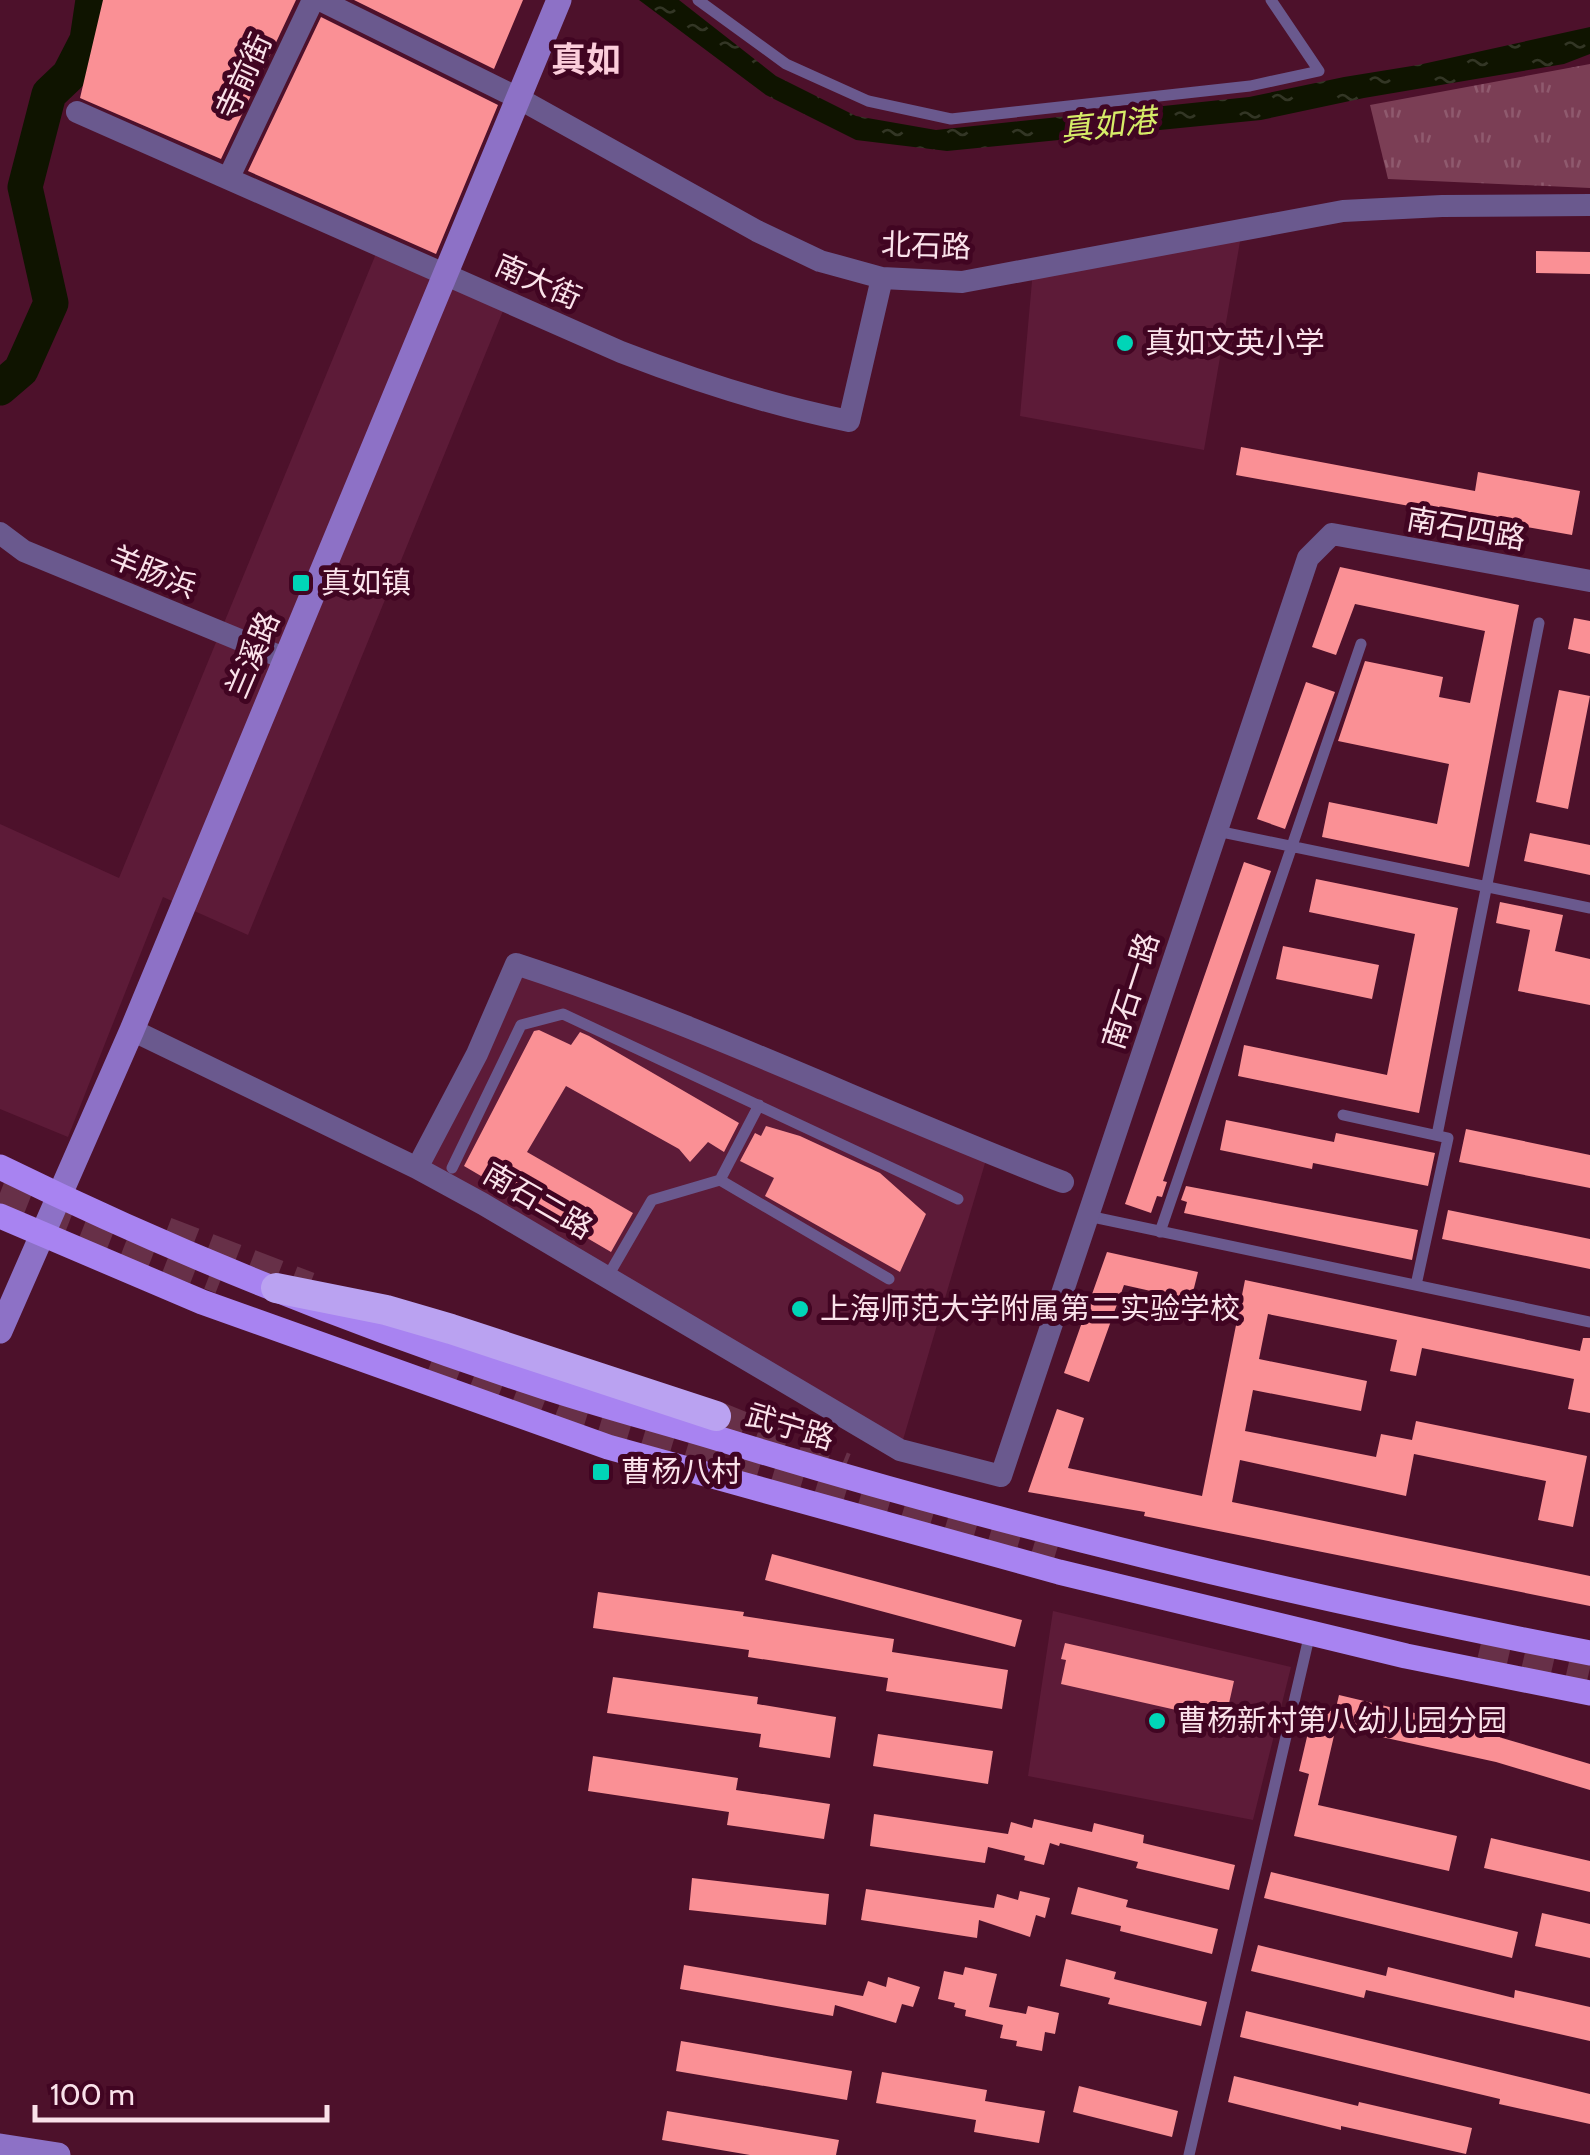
<svg xmlns="http://www.w3.org/2000/svg" width="1590" height="2155" viewBox="0 0 1590 2155" font-family="Cabin,'Noto Sans SC',sans-serif">
<style>
.built{fill:#5d1b38}
.grass{fill:url(#grass-tufts)}
.water{fill:url(#water-ripples)}
.lines{fill:none;stroke-linecap:round;stroke-linejoin:round}
.river{stroke:#0f1400;stroke-width:35}
.building{fill:#fa9095}
.highway-tunnel{stroke:#673048;stroke-width:30;stroke-dasharray:30 15;stroke-linecap:butt}
.lane{stroke:#6a598e;stroke-width:11}
.street{stroke:#6a598e;stroke-width:22}
.secondary{stroke:#8d71c6;stroke-width:25}
.primary{stroke:#a883f1;stroke-width:25}
.highway{stroke:#baa2f1;stroke-width:30}
.poi-dot{fill:#00d5b7;stroke:#410522;stroke-width:4}
.labels{text-anchor:middle;stroke-width:10;stroke-linejoin:round;paint-order:stroke}
.street-label{font-size:30px;fill:#fae2ea;stroke:#410522}
.poi-label{font-size:30px;fill:#fae2ea;stroke:#410522;text-anchor:start}
.water-label{font-size:32px;font-style:italic;fill:#d6ec68;stroke:#410522}
.quarter-label{font-size:35px;font-weight:bold;fill:#fccddb;stroke:#410522}
</style>
<defs>
<pattern id="grass-tufts" width="24" height="20" patternUnits="userSpaceOnUse" patternTransform="scale(2.5)"><rect width="24" height="20" fill="#7b3e55"/><path d="M3 7l-1-3M5 7V3M7 7l1-3M15 17l-1-3M17 17v-4M19 17l1-3" fill="none" stroke="#8f5a6e"/></pattern>
<pattern id="water-ripples" width="26" height="14" patternUnits="userSpaceOnUse" patternTransform="scale(2.5)"><rect width="26" height="14" fill="#0f1400"/><path d="M2 4q2-2 4 0t4 0M15 11q2-2 4 0t4 0" fill="none" stroke="#333625"/></pattern>
</defs>
<rect width="100%" height="100%" fill="#4d112b"/>
<path class="built" d="M 1242,230 L 1204,450 L 1020,416 L 1033,270 Z
M 380,244 L 507,301 L 248,935 L 163,897 L 68,1137 L 0,1109 L 0,824 L 119,878 Z
M 516,964 L 988,1153 L 900,1450 L 417,1168 Z
M 1053,1611 L 1291,1667 L 1253,1820 L 1028,1776 Z"/>
<path class="grass" d="M 1590,64 L 1590,188 L 1388,179 L 1370,105 Z"/>
<path class="water" d="M 639,0 L 679,0 L 776,76 L 856,116 L 936,130 L 1249,97 L 1344,77 L 1418,65 L 1590,27 L 1590,54 L 1564,64 L 1364,98 L 1261,120 L 947,151 L 856,140 L 766,95 Z"/>
<g class="lines">
<path class="river" d="M 0,388 L 21,370 L 51,303 L 25,187 L 49,94 L 69,75 L 87,40 L 93,0"/>
</g>
<path class="building" d="M 103,0 L 296,0 L 221,159 L 80,98 Z
M 354,0 L 523,0 L 494,69 Z
M 321,17 L 498,105 L 436,254 L 248,171 Z
M 1536,251 L 1590,252 L 1590,274 L 1536,273 Z
M 1241,447 L 1475,491 L 1478,472 L 1580,491 L 1572,535 L 1236,475 Z
M 1340,567 L 1519,605 L 1469,867 L 1322,837 L 1329,802 L 1437,824 L 1449,764 L 1338,741 L 1365,661 L 1443,677 L 1439,697 L 1470,703 L 1485,631 L 1355,604 L 1336,655 L 1312,647 Z
M 1574,618 L 1590,621 L 1590,654 L 1568,649 Z
M 1306,682 L 1335,692 L 1285,829 L 1257,819 Z
M 1559,690 L 1590,696 L 1568,809 L 1536,802 Z
M 1530,833 L 1590,845 L 1590,875 L 1524,861 Z
M 1244,862 L 1271,871 L 1163,1181 L 1167,1182 L 1162,1197 L 1157,1196 L 1151,1213 L 1125,1204 Z
M 1316,879 L 1458,908 L 1419,1113 L 1238,1076 L 1244,1045 L 1387,1075 L 1415,934 L 1309,912 Z
M 1500,902 L 1563,915 L 1555,951 L 1590,959 L 1590,1005 L 1518,991 L 1530,930 L 1496,923 Z
M 1283,946 L 1379,965 L 1372,999 L 1276,979 Z
M 539,1030 L 571,1045 L 580,1032 L 589,1036 L 739,1123 L 724,1152 L 708,1142 L 690,1162 L 679,1149 L 566,1086 L 527,1152 L 633,1213 L 611,1252 L 464,1166 L 534,1031 Z
M 1226,1120 L 1334,1142 L 1336,1133 L 1435,1153 L 1428,1186 L 1313,1163 L 1312,1169 L 1220,1150 Z
M 766,1126 L 800,1136 L 880,1173 L 926,1214 L 900,1272 L 765,1196 L 774,1178 L 740,1161 L 755,1133 L 761,1136 Z
M 1466,1129 L 1590,1155 L 1590,1188 L 1459,1162 Z
M 1186,1186 L 1418,1230 L 1412,1260 L 1184,1213 L 1187,1202 L 1181,1200 Z
M 1448,1210 L 1590,1239 L 1590,1269 L 1442,1239 Z
M 1107,1252 L 1198,1272 L 1191,1300 L 1124,1285 L 1089,1382 L 1064,1373 Z
M 1245,1280 L 1580,1351 L 1583,1338 L 1590,1338 L 1590,1413 L 1568,1409 L 1574,1379 L 1422,1348 L 1416,1376 L 1390,1371 L 1397,1340 L 1268,1314 L 1259,1359 L 1367,1381 L 1361,1411 L 1253,1390 L 1245,1431 L 1376,1457 L 1381,1434 L 1412,1440 L 1416,1421 L 1587,1456 L 1573,1527 L 1538,1520 L 1546,1481 L 1414,1454 L 1406,1496 L 1240,1460 L 1232,1502 L 1590,1576 L 1590,1606 L 1144,1516 L 1145,1512 L 1028,1492 L 1057,1409 L 1084,1418 L 1068,1468 L 1202,1496 Z
M 772,1554 L 1022,1620 L 1015,1647 L 765,1580 Z
M 598,1592 L 744,1612 L 743,1616 L 894,1639 L 892,1652 L 1008,1670 L 1002,1709 L 886,1691 L 888,1678 L 748,1657 L 749,1650 L 593,1628 Z
M 1065,1643 L 1234,1681 L 1225,1721 L 1061,1684 L 1066,1660 L 1061,1659 Z
M 613,1677 L 758,1697 L 757,1704 L 836,1717 L 830,1758 L 759,1747 L 761,1734 L 607,1713 Z
M 1339,1695 L 1503,1734 L 1502,1738 L 1590,1764 L 1590,1790 L 1496,1762 L 1336,1727 L 1318,1805 L 1457,1836 L 1449,1871 L 1294,1836 L 1309,1774 L 1299,1771 L 1314,1707 L 1335,1712 Z
M 878,1734 L 993,1751 L 988,1784 L 873,1766 Z
M 593,1756 L 738,1778 L 736,1790 L 830,1804 L 824,1839 L 727,1825 L 729,1812 L 588,1791 Z
M 874,1814 L 1008,1834 L 1011,1822 L 1032,1828 L 1034,1819 L 1092,1832 L 1094,1823 L 1144,1835 L 1143,1843 L 1235,1865 L 1229,1890 L 1136,1868 L 1138,1862 L 1060,1843 L 1059,1846 L 1050,1843 L 1044,1865 L 1024,1860 L 1025,1856 L 988,1847 L 985,1863 L 870,1846 Z
M 1491,1838 L 1590,1861 L 1590,1892 L 1484,1868 Z
M 1271,1872 L 1518,1932 L 1512,1958 L 1264,1898 Z
M 692,1878 L 829,1894 L 826,1925 L 689,1910 Z
M 1078,1887 L 1128,1900 L 1126,1907 L 1218,1929 L 1212,1954 L 1120,1931 L 1121,1926 L 1071,1914 Z
M 866,1889 L 994,1908 L 997,1894 L 1018,1900 L 1020,1891 L 1050,1898 L 1045,1918 L 1036,1915 L 1030,1937 L 979,1920 L 977,1938 L 861,1920 Z
M 1542,1913 L 1590,1924 L 1590,1958 L 1535,1946 Z
M 1258,1945 L 1386,1976 L 1388,1967 L 1514,1998 L 1515,1990 L 1590,2007 L 1590,2041 L 1366,1990 L 1364,1998 L 1251,1971 Z
M 1066,1959 L 1116,1972 L 1114,1979 L 1207,2002 L 1201,2026 L 1108,2004 L 1110,1998 L 1060,1986 Z
M 684,1965 L 863,1996 L 868,1981 L 886,1987 L 888,1977 L 920,1987 L 913,2007 L 902,2004 L 896,2023 L 835,2005 L 833,2016 L 680,1989 Z
M 965,1967 L 997,1974 L 989,2007 L 1026,2014 L 1028,2006 L 1059,2013 L 1055,2034 L 1045,2032 L 1042,2051 L 1016,2046 L 1017,2041 L 1000,2038 L 1003,2025 L 965,2016 L 966,2010 L 954,2007 L 955,2003 L 938,1999 L 944,1971 L 963,1975 Z
M 1246,2011 L 1590,2094 L 1590,2124 L 1499,2104 L 1500,2099 L 1240,2037 Z
M 681,2041 L 852,2071 L 847,2100 L 676,2071 Z
M 882,2072 L 987,2090 L 985,2101 L 1045,2111 L 1039,2143 L 974,2132 L 976,2120 L 876,2103 Z
M 1234,2076 L 1358,2106 L 1359,2102 L 1472,2128 L 1466,2154 L 1341,2126 L 1341,2130 L 1228,2102 Z
M 1079,2086 L 1178,2111 L 1172,2137 L 1073,2112 Z
M 667,2111 L 839,2140 L 836,2155 L 750,2155 L 662,2140 Z"/>
<g class="lines">
<path class="highway-tunnel" d="M 0,1193 L 221,1279
M 166,1232 L 309,1287
M 432,1360 L 560,1410 L 1054,1559
M 716,1416 L 845,1468
M 1481,1643 L 1590,1668"/>
<path class="lane" d="M 698,0 L 786,64 L 868,101 L 951,119 L 1250,86 L 1319,71 L 1271,0
M 1217,831 L 1590,908
M 1343,1115 L 1448,1138 L 1416,1285
M 1437,1135 L 1539,623
M 452,1168 L 521,1025 L 563,1014 L 958,1199
M 720,1180 L 759,1105
M 1088,1216 L 1590,1322
M 1160,1232 L 1361,644
M 608,1276 L 652,1200 L 720,1180 L 889,1279
M 1189,2155 L 1310,1633"/>
<path class="street" d="M 320,0 L 518,98 L 757,231 L 820,261 L 882,278 L 962,282 L 1343,211 L 1442,206 L 1590,205
M 77,112 L 621,352 C 696,381 770,405 849,421 L 882,278
M 229,177 L 313,0
M 0,533 L 24,551 L 286,659
M 132,1030 L 417,1168 L 483,1204 L 900,1450 L 1001,1476 L 1308,558 L 1332,534 L 1590,581
M 417,1168 L 477,1054 L 516,964 C 703,1025 880,1112 1063,1182"/>
<path class="secondary" d="M 0,1331 L 132,1030 L 559,0
M 0,2146 L 58,2155"/>
<path class="primary" d="M 0,1167 C 177,1254 363,1328 551,1389 C 607,1407 664,1422 720,1439 C 1006,1527 1296,1596 1590,1653
M 0,1216 L 202,1302 L 608,1447 L 1059,1572 L 1406,1656 L 1590,1693"/>
<path class="highway" d="M 276,1288 L 386,1310 L 451,1329 L 716,1416"/>
</g>
<g class="poi-dot">
<circle cx="1125" cy="343" r="10"/>
<rect x="291" y="573" width="20" height="20" rx="5"/>
<circle cx="800" cy="1309" r="10"/>
<rect x="591" y="1462" width="20" height="20" rx="5"/>
<circle cx="1157" cy="1721" r="10"/>
</g>
<g class="labels">
<g class="street-label">
<text transform="translate(244 76) rotate(-65)" y="10">寺前街</text>
<text transform="translate(926 246) rotate(2)" y="10">北石路</text>
<text transform="translate(538 282) rotate(24)" y="10">南大街</text>
<text transform="translate(1466 529) rotate(10)" y="10">南石四路</text>
<text transform="translate(153 572) rotate(22)" y="10">羊肠浜</text>
<text transform="translate(253 655) rotate(-67)" y="10">兰溪路</text>
<text transform="translate(1131 991) rotate(-72)" y="10">南石一路</text>
<text transform="translate(538 1201) rotate(30)" y="10">南石二路</text>
<text transform="translate(790 1427) rotate(17)" y="10">武宁路</text>
</g>
<g class="poi-label">
<text x="1145" y="353">真如文英小学</text>
<text x="321" y="593">真如镇</text>
<text x="820" y="1319">上海师范大学附属第二实验学校</text>
<text x="621" y="1482">曹杨八村</text>
<text x="1177" y="1731">曹杨新村第八幼儿园分园</text>
</g>
<g class="water-label">
<text transform="translate(1108 125) rotate(-6)" y="11">真如港</text>
</g>
<g class="quarter-label">
<text x="586" y="72">真如</text>
</g>
</g>
<path d="M35 2105v15h292v-15" fill="none" stroke="#fae2ea" stroke-width="5"/>
<text x="50" y="2105" font-size="30" fill="#fae2ea" stroke="#410522" stroke-width="8" paint-order="stroke">100 m</text>
</svg>
